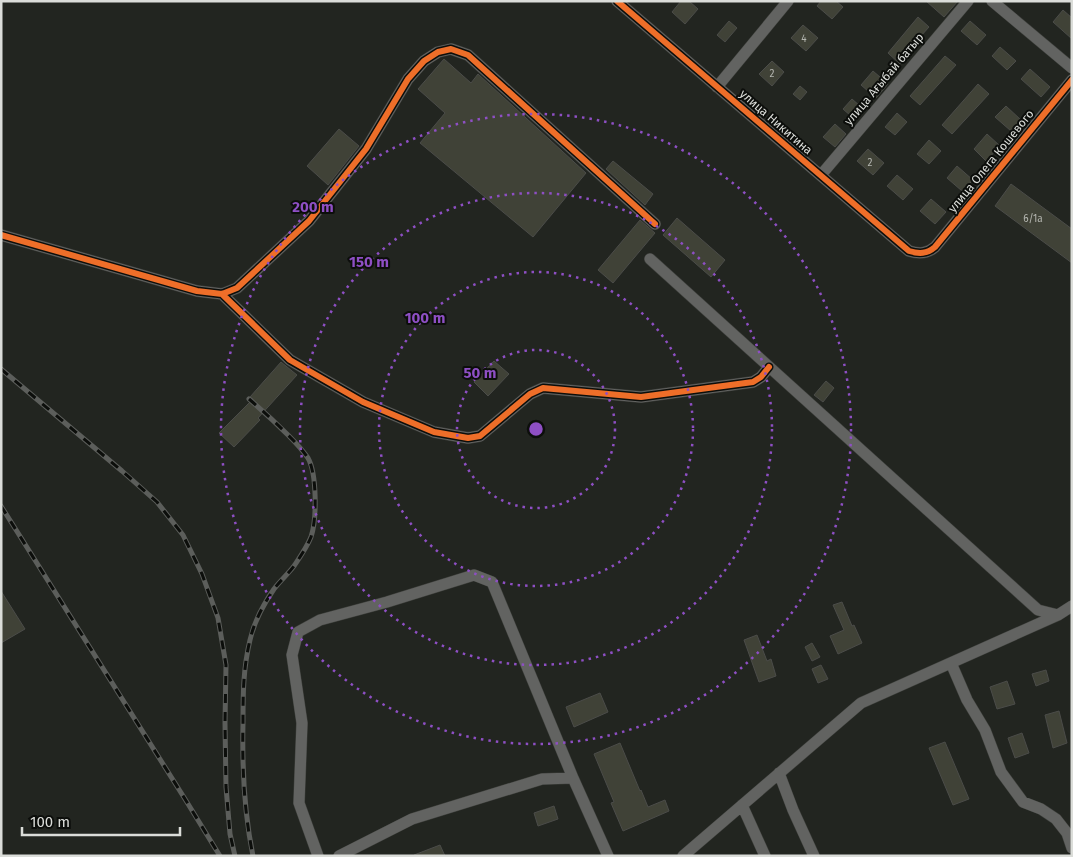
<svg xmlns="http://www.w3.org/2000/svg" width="1073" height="857" viewBox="0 0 1073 857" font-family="'Fira Sans',sans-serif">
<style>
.building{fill:#404237;stroke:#4b4c49}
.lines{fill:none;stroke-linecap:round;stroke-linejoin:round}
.minor-casing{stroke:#3d3f3b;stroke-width:12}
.minor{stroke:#626361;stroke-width:11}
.rail-casing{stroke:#5c5e5b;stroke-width:5}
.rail{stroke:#0c0e0b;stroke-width:3;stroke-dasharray:9;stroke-linecap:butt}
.cycleway-casing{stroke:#0c0e0b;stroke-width:9}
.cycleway{stroke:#ee6e29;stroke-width:6}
.ring{fill:none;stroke:#8e4fc4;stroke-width:2.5;stroke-dasharray:2.5 5}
.labels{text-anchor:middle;stroke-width:4;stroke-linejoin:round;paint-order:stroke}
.number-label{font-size:10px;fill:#b4b6b0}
.street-label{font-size:12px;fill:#dbddd9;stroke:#0c0e0b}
.centre{fill:#8e4fc4;stroke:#0c0e0b;stroke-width:2.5}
.ring-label{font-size:15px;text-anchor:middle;font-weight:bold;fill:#8e4fc4;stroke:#0c0e0b;stroke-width:4;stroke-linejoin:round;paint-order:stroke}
</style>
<rect width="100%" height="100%" fill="#222520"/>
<path class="building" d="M 681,1 L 689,1 L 698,9 L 685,24 L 672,12 Z
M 821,1 L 836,1 L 843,7 L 832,19 L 817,6 Z
M 926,1 L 958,1 L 944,17 Z
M 1063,10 L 1072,18 L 1072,39 L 1053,22 Z
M 918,17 L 929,27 L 911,47 L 913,49 L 900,64 L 888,53 Z
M 729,21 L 737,28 L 725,42 L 717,35 Z
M 970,21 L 986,35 L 977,45 L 961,31 Z
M 803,25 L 818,38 L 806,51 L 791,38 Z
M 1000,47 L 1016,61 L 1007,70 L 992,56 Z
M 945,56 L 956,65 L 920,105 L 910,96 Z
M 444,59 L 471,83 L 478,74 L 586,173 L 533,237 L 420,143 L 445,113 L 418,89 Z
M 772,61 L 784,72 L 772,86 L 759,74 Z
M 1030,69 L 1050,87 L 1041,97 L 1021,79 Z
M 873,71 L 888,84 L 876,98 L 861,85 Z
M 978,84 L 989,94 L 952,134 L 942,125 Z
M 800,86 L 807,92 L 800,100 L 793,94 Z
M 852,99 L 860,106 L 851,116 L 843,109 Z
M 1006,106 L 1021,120 L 1011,131 L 995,117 Z
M 897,113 L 907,122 L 895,135 L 885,127 Z
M 835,124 L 846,134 L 835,147 L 823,137 Z
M 339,129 L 359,146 L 328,185 L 307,166 Z
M 987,134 L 1000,146 L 986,161 L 974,149 Z
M 929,140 L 941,151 L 929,164 L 917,154 Z
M 868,149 L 884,163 L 873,175 L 857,161 Z
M 613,161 L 653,194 L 645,205 L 606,169 Z
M 957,166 L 973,180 L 962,191 L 947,178 Z
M 897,175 L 913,189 L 903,200 L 887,186 Z
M 1011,184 L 1072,229 L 1072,263 L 995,206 Z
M 931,199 L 946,212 L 935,224 L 920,211 Z
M 677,218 L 725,260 L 711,277 L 663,235 Z
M 640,220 L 655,233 L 613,283 L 598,270 Z
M 494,361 L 509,374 L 488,396 L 474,382 Z
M 281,362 L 297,375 L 258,418 L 260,420 L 234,447 L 219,433 L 253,399 L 250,397 Z
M 826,381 L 834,388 L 823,402 L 814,395 Z
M 1,591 L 25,629 L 1,643 Z
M 842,602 L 852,626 L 854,625 L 862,643 L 838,654 L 830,636 L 844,630 L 833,605 Z
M 757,635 L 767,661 L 771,659 L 776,676 L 759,682 L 744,640 Z
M 812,643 L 820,657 L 812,661 L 805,647 Z
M 821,665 L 828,679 L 818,683 L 812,669 Z
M 1046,670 L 1049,681 L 1036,686 L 1032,674 Z
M 1007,681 L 1015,704 L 997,709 L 990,687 Z
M 600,693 L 608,712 L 574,727 L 566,707 Z
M 1059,711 L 1067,743 L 1053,748 L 1045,715 Z
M 1022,733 L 1029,753 L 1015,758 L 1008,738 Z
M 945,742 L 969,799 L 953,805 L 929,748 Z
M 620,743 L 640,791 L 641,790 L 648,807 L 665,800 L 669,811 L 623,831 L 611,803 L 614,802 L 594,754 Z
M 554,806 L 558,819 L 538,826 L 534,813 Z
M 440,845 L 445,856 L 414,856 L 414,855 Z"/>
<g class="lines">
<defs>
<path id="minor" d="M 617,1 L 909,251 C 919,254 927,254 935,247 L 1072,80
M 992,1 L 1072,68
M 717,87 L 788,1
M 821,175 L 968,1
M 1,235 L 197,291 L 222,294 L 237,288 L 309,221 L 366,149 L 408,79 L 424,61 L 438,52 L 451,49 L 468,55 L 655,224
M 650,259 L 1038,610 L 1058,615
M 222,294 L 290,360 L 363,402 L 434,432 L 468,438 L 480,436 L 530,394 L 543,388 L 641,397 L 753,382 L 761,377 L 769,367
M 951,663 L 967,700 L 985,730 L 1001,772 L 1023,802 L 1041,809 L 1056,819 L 1067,833 L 1072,848
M 779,773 L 793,810 L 814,856
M 742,805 L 765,856
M 318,856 L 299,803 L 302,723 L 292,655 L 298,632 L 320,620 L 387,602 L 474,575 L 492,582 L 573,778
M 339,856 L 412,819 L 542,779 L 573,778 L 608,856
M 683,856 L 861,703 L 1058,615 L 1072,606"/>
</defs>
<use href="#minor" class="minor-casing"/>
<use href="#minor" class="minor"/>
<defs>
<path id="rail" d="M 1,369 L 122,471 L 157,502 L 183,535 L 202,574 L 218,618 L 226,665 L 225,723 L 226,787 L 230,834 L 235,856
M 249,399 C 263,411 275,422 288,435 C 295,442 302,449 308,458 C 317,474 317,519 311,537 C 307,547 300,557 294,566 C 288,574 280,581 274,589 C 263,605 254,622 250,640 C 243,669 243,695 243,723 C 242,768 244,812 253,856
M 1,506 L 185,799 L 220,856"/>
</defs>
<use href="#rail" class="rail-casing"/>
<use href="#rail" class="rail"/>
<defs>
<path id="cycleway" d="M 617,1 L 909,251 C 919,254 927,254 935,247 L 1072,80
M 1,235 L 197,291 L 222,294 L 237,288 L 309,221 L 366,149 L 408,79 L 424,61 L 438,52 L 451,49 L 468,55 L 655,224
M 222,294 L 290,360 L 363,402 L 434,432 L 468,438 L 480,436 L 530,394 L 543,388 L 641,397 L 753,382 L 761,377 L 769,367"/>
</defs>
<use href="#cycleway" class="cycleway-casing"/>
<use href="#cycleway" class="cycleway"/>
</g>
<g class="ring">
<circle cx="536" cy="429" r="79"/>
<circle cx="536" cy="429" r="157"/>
<circle cx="536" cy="429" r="236"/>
<circle cx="536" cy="429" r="315"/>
</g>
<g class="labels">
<g class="number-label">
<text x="804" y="42">4</text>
<text x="772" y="77">2</text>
<text x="870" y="166">2</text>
<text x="1033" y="222">6/1а</text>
</g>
<g class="street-label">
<text transform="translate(884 79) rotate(-50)" y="4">улица Ағыбай батыр</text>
<text transform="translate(776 122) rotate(41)" y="4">улица Никитина</text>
<text transform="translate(991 161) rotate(-51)" y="4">улица Олега Кошевого</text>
</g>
</g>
<circle cx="536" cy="429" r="8" class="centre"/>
<g class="ring-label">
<text x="313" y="212">200 m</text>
<text x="369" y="267">150 m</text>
<text x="425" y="323">100 m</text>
<text x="480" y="378">50 m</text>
</g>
<rect width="1073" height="857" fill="none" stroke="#dbddd9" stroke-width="5"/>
<path d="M22 827v8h158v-8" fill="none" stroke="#dbddd9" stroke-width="2.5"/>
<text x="30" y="827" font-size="15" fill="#dbddd9" stroke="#0c0e0b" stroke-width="4" paint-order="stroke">100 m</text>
</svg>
